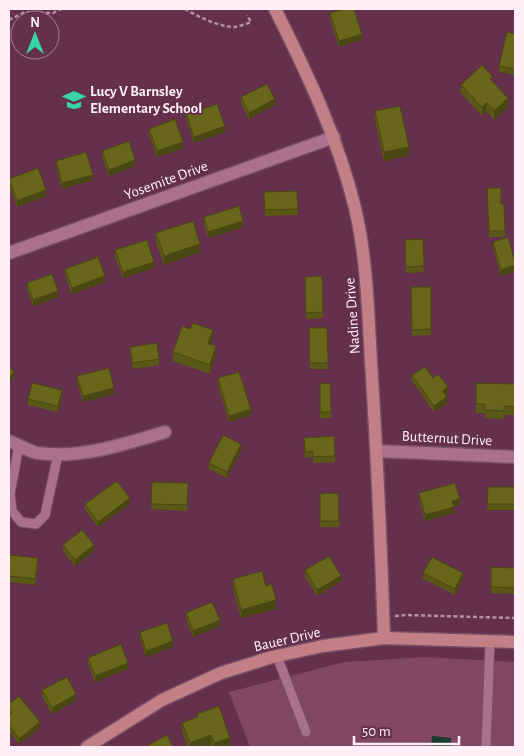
<svg xmlns="http://www.w3.org/2000/svg" width="524" height="756" viewBox="0 0 524 756" font-family="'Alegreya Sans',sans-serif">
<style>
.green{fill:#824666}
.water{fill:#183c30}
.lines{fill:none;stroke-linecap:round;stroke-linejoin:round}
.lane-casing{stroke:#774e65;stroke-width:11}
.street-casing{stroke:#774e65;stroke-width:15}
.secondary-casing{stroke:#774e65;stroke-width:15}
.path{stroke:#b291a2;stroke-width:2.5;stroke-dasharray:4 2.5;stroke-linecap:butt}
.lane{stroke:#ab708e;stroke-width:9}
.street{stroke:#ab708e;stroke-width:12}
.secondary{stroke:#c27f86;stroke-width:12}
.wall{fill:#595816}
.shaded-wall{fill:#494712}
.building{fill:#68661a;stroke:#494712}
.labels{text-anchor:middle;stroke-width:4;stroke-linejoin:round;paint-order:stroke}
.poi-label{font-size:15px;font-weight:bold;fill:#fef0f6;stroke:#64304c;text-anchor:start}
.street-label{font-size:15px;fill:#fef0f6;stroke:#64304c}
</style>
<rect width="100%" height="100%" fill="#64304c"/>
<path class="green" d="M 425,657 L 515,662 L 515,747 L 250,747 L 229,692 L 344,662 Z"/>
<path class="water" d="M 432,736 L 451,738 L 451,747 L 431,747 Z"/>
<g class="lines">
<defs>
<path id="lane" d="M 19,445 L 10,494 L 12,511 L 21,522 L 36,524 L 45,515 L 58,454
M 277,656 L 306,732
M 486,747 L 490,641"/>
<path id="street" d="M 9,253 L 334,137
M 9,441 C 17,444 28,451 37,453 C 81,459 124,444 165,432
M 377,451 L 515,457"/>
<path id="secondary" d="M 275,9 C 307,73 338,138 355,208 C 367,259 368,311 371,362 C 377,454 381,546 384,638
M 87,747 L 162,700 L 221,673 L 272,657 L 323,646 L 384,638 L 515,642"/>
</defs>
<use href="#lane" class="lane-casing"/>
<use href="#street" class="street-casing"/>
<use href="#secondary" class="secondary-casing"/>
<path class="path" d="M 185,9 C 199,17 219,27 235,27 C 240,26 246,24 251,22 L 247,15
M 9,20 L 25,12 L 53,13 L 61,9
M 395,616 L 406,615 L 515,618"/>
<use href="#lane" class="lane"/>
<use href="#street" class="street"/>
<use href="#secondary" class="secondary"/>
</g>
<path class="wall" d="M 330,13 L 362,39 L 339,47 L 330,19 Z
M 515,34 L 515,75 L 499,72 L 499,66 Z
M 493,82 L 508,107 L 494,120 L 487,111 L 482,116 L 461,93 L 461,85 Z
M 241,97 L 275,105 L 249,119 L 241,103 Z
M 184,106 L 195,112 L 225,132 L 194,143 L 184,112 Z
M 375,111 L 409,155 L 384,161 L 375,120 Z
M 149,129 L 183,148 L 157,157 L 149,135 Z
M 102,151 L 135,166 L 109,176 L 102,157 Z
M 56,161 L 93,180 L 62,189 L 56,167 Z
M 9,179 L 46,196 L 17,207 L 9,185 Z
M 487,188 L 501,204 L 504,204 L 505,237 L 489,237 Z
M 297,191 L 298,215 L 265,216 L 264,192 Z
M 204,217 L 243,227 L 208,238 L 204,223 Z
M 156,233 L 200,252 L 164,265 L 156,242 Z
M 423,239 L 424,272 L 406,273 L 405,240 Z
M 493,242 L 515,262 L 515,271 L 501,276 L 493,248 Z
M 115,250 L 154,268 L 123,278 L 115,256 Z
M 65,269 L 105,282 L 72,294 L 65,275 Z
M 322,276 L 323,318 L 306,319 L 305,277 Z
M 27,283 L 58,297 L 33,306 L 27,289 Z
M 411,287 L 431,287 L 431,335 L 412,336 Z
M 309,328 L 327,328 L 328,369 L 310,369 Z
M 213,339 L 211,345 L 216,355 L 210,374 L 173,361 L 173,352 Z
M 130,347 L 159,359 L 159,365 L 133,369 L 130,353 Z
M 412,375 L 433,378 L 448,393 L 445,395 L 447,403 L 434,412 L 412,381 Z
M 77,376 L 114,394 L 83,402 L 77,382 Z
M 218,378 L 251,415 L 229,422 L 218,384 Z
M 330,383 L 331,418 L 320,418 L 320,384 Z
M 515,384 L 515,415 L 504,415 L 504,419 L 485,418 L 485,413 L 476,413 L 476,404 Z
M 62,396 L 58,412 L 28,405 L 28,399 Z
M 304,438 L 335,456 L 335,462 L 313,463 L 313,457 L 305,458 Z
M 241,450 L 227,478 L 209,469 L 209,463 Z
M 152,482 L 188,483 L 187,511 L 151,509 Z
M 488,487 L 515,487 L 515,510 L 487,510 Z
M 338,493 L 339,527 L 320,527 L 320,494 Z
M 419,493 L 460,505 L 454,506 L 454,513 L 425,521 L 419,499 Z
M 85,504 L 130,504 L 98,527 L 85,510 Z
M 63,545 L 94,551 L 75,566 L 63,551 Z
M 9,555 L 38,564 L 35,585 L 9,582 Z
M 491,567 L 515,568 L 515,594 L 491,593 Z
M 305,570 L 341,581 L 317,596 L 305,576 Z
M 423,573 L 463,579 L 455,595 L 423,579 Z
M 233,579 L 266,586 L 276,609 L 241,618 L 233,588 Z
M 186,613 L 220,626 L 193,637 L 186,619 Z
M 140,632 L 173,647 L 146,657 L 140,638 Z
M 88,658 L 128,669 L 95,682 L 88,664 Z
M 42,690 L 76,700 L 52,714 L 42,696 Z
M 9,704 L 40,728 L 19,744 L 9,731 Z
M 197,714 L 230,746 L 228,747 L 212,747 L 211,744 L 201,747 L 188,747 L 182,732 L 182,723 L 197,718 Z"/>
<path class="shaded-wall" d="M 362,34 L 362,39 L 339,47 L 339,41 Z
M 508,98 L 508,107 L 494,120 L 494,111 Z
M 275,99 L 275,105 L 249,119 L 249,113 Z
M 487,103 L 487,111 L 482,116 L 482,107 Z
M 225,126 L 225,132 L 194,143 L 194,137 Z
M 183,142 L 183,148 L 157,157 L 157,151 Z
M 409,147 L 409,155 L 384,161 L 384,152 Z
M 135,160 L 135,166 L 109,176 L 109,170 Z
M 93,175 L 93,180 L 62,189 L 62,183 Z
M 46,190 L 46,196 L 17,207 L 17,201 Z
M 243,221 L 243,227 L 208,238 L 208,232 Z
M 200,244 L 200,252 L 164,265 L 164,256 Z
M 154,262 L 154,268 L 123,278 L 123,272 Z
M 515,265 L 515,271 L 501,276 L 501,270 Z
M 105,276 L 105,282 L 72,294 L 72,288 Z
M 58,291 L 58,297 L 33,306 L 33,300 Z
M 213,330 L 213,339 L 208,352 L 208,344 Z
M 216,346 L 216,355 L 210,374 L 210,365 Z
M 14,372 L 14,378 L 9,382 L 9,377 Z
M 448,387 L 448,393 L 443,397 L 443,391 Z
M 114,388 L 114,394 L 83,402 L 83,396 Z
M 62,390 L 62,396 L 58,412 L 58,406 Z
M 447,397 L 447,403 L 434,412 L 434,406 Z
M 251,409 L 251,415 L 229,422 L 229,416 Z
M 241,444 L 241,450 L 227,478 L 227,472 Z
M 130,498 L 130,504 L 98,527 L 98,522 Z
M 460,499 L 460,505 L 452,507 L 452,501 Z
M 454,507 L 454,513 L 425,521 L 425,515 Z
M 94,545 L 94,551 L 75,566 L 75,560 Z
M 463,573 L 463,579 L 455,595 L 455,589 Z
M 341,576 L 341,581 L 317,596 L 317,590 Z
M 276,600 L 276,609 L 241,618 L 241,610 Z
M 220,620 L 220,626 L 193,637 L 193,631 Z
M 173,641 L 173,647 L 146,657 L 146,651 Z
M 128,663 L 128,669 L 95,682 L 95,676 Z
M 76,694 L 76,700 L 52,714 L 52,708 Z
M 40,722 L 40,728 L 19,744 L 19,739 Z
M 211,735 L 211,744 L 201,747 L 190,747 L 190,743 Z
M 230,738 L 230,746 L 228,747 L 214,747 L 214,743 Z"/>
<path class="building" d="M 344,9 L 354,9 L 362,34 L 339,41 L 330,13 Z
M 507,32 L 515,34 L 515,69 L 499,66 Z
M 482,65 L 493,77 L 490,79 L 508,98 L 494,111 L 487,103 L 482,107 L 461,85 Z
M 267,84 L 275,99 L 249,113 L 241,97 Z
M 192,104 L 195,112 L 217,104 L 225,126 L 194,137 L 184,106 Z
M 400,106 L 409,147 L 384,152 L 375,111 Z
M 175,119 L 183,142 L 157,151 L 149,129 Z
M 129,141 L 135,160 L 109,170 L 102,151 Z
M 86,152 L 93,175 L 62,183 L 56,161 Z
M 38,168 L 46,190 L 17,201 L 9,179 Z
M 487,188 L 501,188 L 501,204 L 504,204 L 505,231 L 489,231 Z
M 297,191 L 298,209 L 265,210 L 264,192 Z
M 239,206 L 243,221 L 208,232 L 204,217 Z
M 193,221 L 200,244 L 164,256 L 156,233 Z
M 508,237 L 515,262 L 515,265 L 501,270 L 493,242 Z
M 423,239 L 424,266 L 406,267 L 405,240 Z
M 147,240 L 154,262 L 123,272 L 115,250 Z
M 98,257 L 105,276 L 72,288 L 65,269 Z
M 52,274 L 58,291 L 33,300 L 27,283 Z
M 322,276 L 323,312 L 306,313 L 305,277 Z
M 411,287 L 431,287 L 431,329 L 412,330 Z
M 193,323 L 213,330 L 208,344 L 216,346 L 210,365 L 173,352 L 182,326 L 190,329 Z
M 309,328 L 327,328 L 328,363 L 310,363 Z
M 157,343 L 159,359 L 133,363 L 130,347 Z
M 9,366 L 14,372 L 9,377 Z
M 425,367 L 433,378 L 438,374 L 448,387 L 443,391 L 447,397 L 434,406 L 412,375 Z
M 109,368 L 114,388 L 83,396 L 77,376 Z
M 239,372 L 251,409 L 229,416 L 218,378 Z
M 32,383 L 62,390 L 58,406 L 28,399 Z
M 330,383 L 331,412 L 320,412 L 320,384 Z
M 476,383 L 515,384 L 515,407 L 504,406 L 504,411 L 485,410 L 485,404 L 476,404 Z
M 223,435 L 241,444 L 227,472 L 209,463 Z
M 334,436 L 335,456 L 313,457 L 313,451 L 305,452 L 304,438 Z
M 117,481 L 130,498 L 98,522 L 85,504 Z
M 152,482 L 188,483 L 187,505 L 151,504 Z
M 455,483 L 460,499 L 452,501 L 454,507 L 425,515 L 419,493 Z
M 488,487 L 515,487 L 515,504 L 487,504 Z
M 338,493 L 339,521 L 320,521 L 320,494 Z
M 82,530 L 94,545 L 75,560 L 63,545 Z
M 9,555 L 38,558 L 35,579 L 9,576 Z
M 329,556 L 341,576 L 317,590 L 305,570 Z
M 432,557 L 463,573 L 455,589 L 423,573 Z
M 491,567 L 515,568 L 515,588 L 491,587 Z
M 262,571 L 266,586 L 272,584 L 276,600 L 241,610 L 233,579 Z
M 212,602 L 220,620 L 193,631 L 186,613 Z
M 167,623 L 173,641 L 146,651 L 140,632 Z
M 121,644 L 128,663 L 95,676 L 88,658 Z
M 67,677 L 76,694 L 52,708 L 42,690 Z
M 19,696 L 40,722 L 19,739 L 9,725 L 9,716 L 12,713 L 9,709 L 9,704 Z
M 219,706 L 230,738 L 214,743 L 211,735 L 190,743 L 182,723 L 198,717 L 197,714 Z
M 167,735 L 173,747 L 145,747 Z"/>
<defs>
<symbol id="school-bare" viewBox="-9 -9 18 18"><path d="M0-5L7-2L0 1L-7-2ZM-4 1L0 2.5L4 1V4Q0 6-4 4Z" fill="#38d4a6" stroke="#64304c" stroke-width="2.5" paint-order="stroke"/></symbol>
</defs>
<g fill-rule="evenodd">
<use href="#school-bare" x="58" y="84" width="32" height="32"/>
</g>
<g class="labels">
<g class="poi-label">
<text x="90" y="96">Lucy V Barnsley<tspan x="90" dy="17">Elementary School</tspan></text>
</g>
<g class="street-label">
<text transform="translate(166 180) rotate(-20)" y="5">Yosemite Drive</text>
<text transform="translate(352 316) rotate(-94)" y="5">Nadine Drive</text>
<text transform="translate(447 438) rotate(3)" y="5">Butternut Drive</text>
<text transform="translate(287 639) rotate(-13)" y="5">Bauer Drive</text>
</g>
</g>
<rect width="524" height="756" fill="none" stroke="#fef0f6" stroke-width="20"/>
<g transform="translate(35 35)"><circle r="24" fill="#64304c" stroke="#a27d90"/>
<path d="M0-4L9 19L0 12L-9 19Z" fill="#38d4a6"/>
<text y="-8" font-size="14" font-weight="bold" text-anchor="middle" fill="#fef0f6">N</text>
</g>
<path d="M354 736v8h105v-8" fill="none" stroke="#fef0f6" stroke-width="2.5"/>
<text x="362" y="736" font-size="15" fill="#fef0f6" stroke="#64304c" stroke-width="4" paint-order="stroke">50 m</text>
</svg>
